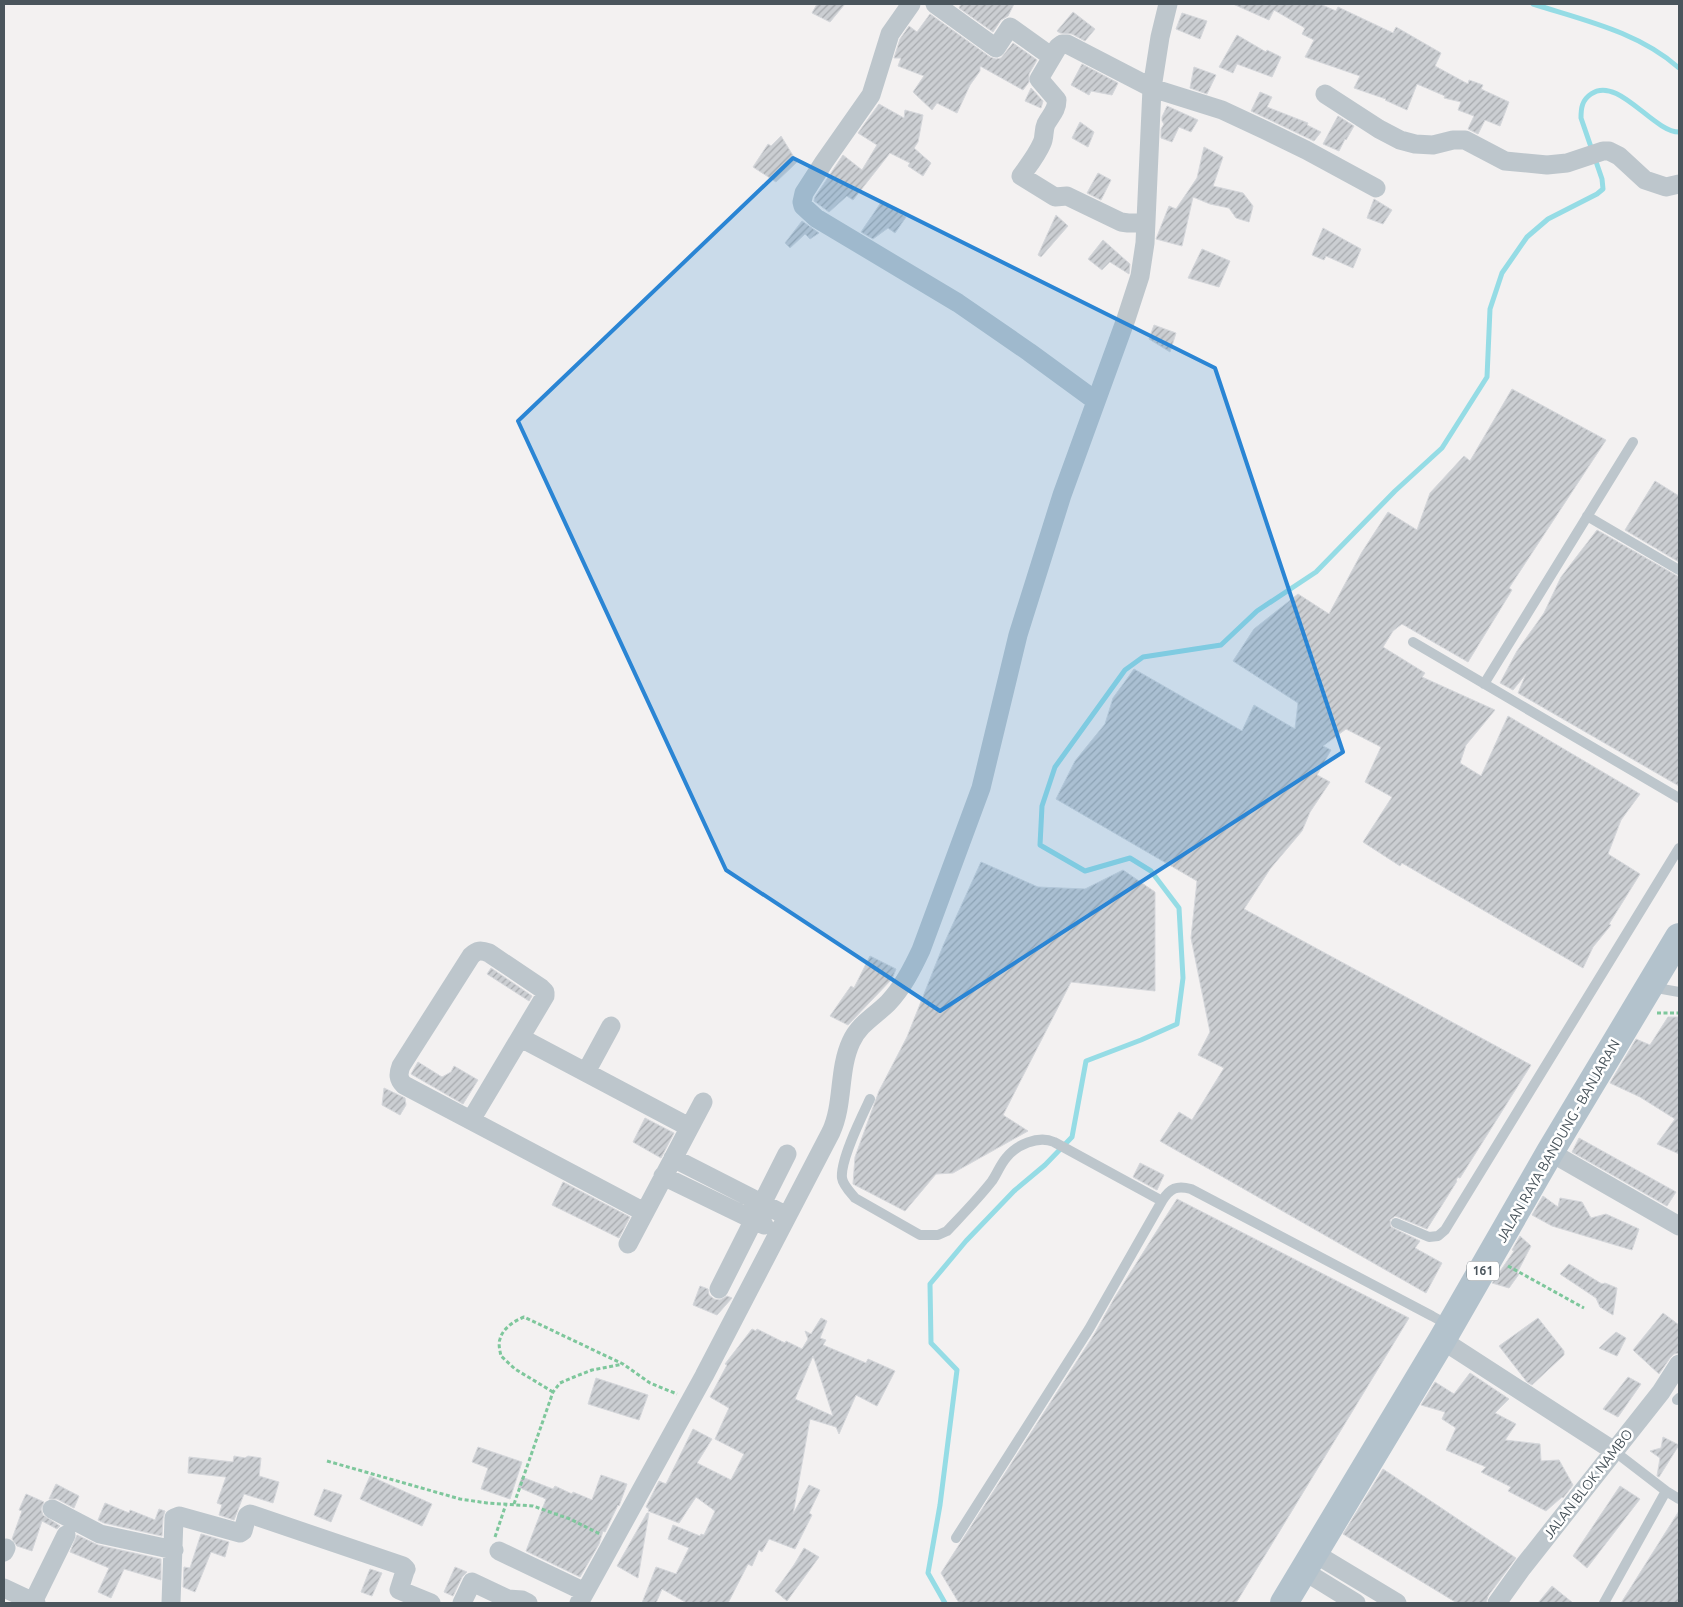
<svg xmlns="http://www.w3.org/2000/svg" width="1683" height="1607" viewBox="0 0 1683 1607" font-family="Ubuntu,sans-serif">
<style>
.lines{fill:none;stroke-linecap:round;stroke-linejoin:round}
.stream{stroke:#95dce5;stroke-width:5}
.building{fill:url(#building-hatch);stroke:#d5d7db;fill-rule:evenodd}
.path{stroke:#7ec79c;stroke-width:3;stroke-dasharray:4 2.5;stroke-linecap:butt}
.service{stroke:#bdc6cc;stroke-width:10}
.minor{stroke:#bdc6cc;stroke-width:19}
.primary{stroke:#b3c2cc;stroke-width:28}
.marked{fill:#2a85d4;fill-opacity:0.2;stroke:#2a85d4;stroke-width:4;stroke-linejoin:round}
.labels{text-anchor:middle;stroke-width:5;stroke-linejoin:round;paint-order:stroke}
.shield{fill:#fff;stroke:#80888d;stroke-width:1}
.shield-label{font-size:12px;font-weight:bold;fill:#4a555c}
.street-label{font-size:14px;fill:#4a555c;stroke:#fff}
</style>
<defs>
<pattern id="building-hatch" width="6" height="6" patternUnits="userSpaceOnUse" patternTransform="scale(1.25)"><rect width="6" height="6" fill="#cbced2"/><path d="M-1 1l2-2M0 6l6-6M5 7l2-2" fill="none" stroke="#a7aaae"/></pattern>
</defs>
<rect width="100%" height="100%" fill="#f3f1f1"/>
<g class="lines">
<path class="stream" d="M 1533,4 C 1583,20 1639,32 1679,68
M 945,1603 L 928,1573 L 940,1505 L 957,1370 L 931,1343 L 930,1284 L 966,1241 L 1014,1191 L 1045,1165 L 1072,1137 L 1086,1061 L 1141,1040 L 1177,1024 L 1183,978 L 1179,908 L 1151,871 L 1130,858 L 1085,871 L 1040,845 L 1042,806 L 1055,767 L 1125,670 L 1143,657 L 1221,645 L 1257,611 L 1316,572 L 1395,491 L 1442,448 L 1487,377 L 1490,309 L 1502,273 L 1527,237 L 1548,219 L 1597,194 L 1603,189 L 1602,179 L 1581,118 C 1581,108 1582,100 1591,94 C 1618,75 1653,132 1679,132"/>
</g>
<path class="building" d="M 817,4 L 845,4 L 830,22 L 812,13 Z
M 961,4 L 1014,4 L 1008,16 L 1001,20 L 993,32 L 959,8 Z
M 1233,4 L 1320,4 L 1336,11 L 1338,7 L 1393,33 L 1396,27 L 1441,53 L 1435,66 L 1468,84 L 1469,80 L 1483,85 L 1481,89 L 1509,102 L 1500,126 L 1485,120 L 1478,134 L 1468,129 L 1474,116 L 1458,110 L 1461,102 L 1444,98 L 1445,96 L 1417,84 L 1407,110 L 1385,100 L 1386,99 L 1354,88 L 1360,76 L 1305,57 L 1314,40 L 1302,34 L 1305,28 L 1274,10 L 1269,20 Z
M 1073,12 L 1095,29 L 1085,41 L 1072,34 L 1060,33 L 1057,31 Z
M 1182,13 L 1207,21 L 1200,39 L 1176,29 Z
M 930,14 L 990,57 L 996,59 L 1001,58 L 1013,43 L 1037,60 L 1029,74 L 1029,82 L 1023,90 L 980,66 L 980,71 L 970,85 L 957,113 L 937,103 L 932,110 L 913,92 L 924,76 L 898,66 L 901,58 L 894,58 L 900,39 L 909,26 L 917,32 Z
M 1237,35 L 1266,52 L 1267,50 L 1281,57 L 1272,77 L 1237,64 L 1233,73 L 1219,67 Z
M 1082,64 L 1118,83 L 1112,95 L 1091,91 L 1089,95 L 1071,85 Z
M 1194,67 L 1216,75 L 1207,94 L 1190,88 Z
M 1031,88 L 1043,101 L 1041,108 L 1025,101 Z
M 1260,92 L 1272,97 L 1267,107 L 1308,123 L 1307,125 L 1321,132 L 1314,141 L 1251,111 Z
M 879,104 L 904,118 L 905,110 L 923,115 L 918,142 L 914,148 L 931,163 L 923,176 L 908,166 L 910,163 L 890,153 L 853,200 L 847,196 L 829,212 L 814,201 L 815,197 L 843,155 L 862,170 L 877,145 L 858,133 Z
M 1167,106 L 1198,120 L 1191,132 L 1179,127 L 1172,142 L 1161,138 L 1161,129 L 1164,124 L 1162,121 L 1162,117 Z
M 1338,116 L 1354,126 L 1346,140 L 1345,139 L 1339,151 L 1323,144 Z
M 1080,122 L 1094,132 L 1088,147 L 1072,138 Z
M 781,136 L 797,162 L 776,182 L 753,167 L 768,144 L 771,146 Z
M 1204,147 L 1223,157 L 1213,186 L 1243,193 L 1253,206 L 1249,222 L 1236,218 L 1229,208 L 1210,204 L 1193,197 L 1182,246 L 1156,239 L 1169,206 L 1176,209 L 1197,178 Z
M 1098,173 L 1111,180 L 1101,200 L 1087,193 Z
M 1374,199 L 1392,210 L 1383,224 L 1367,218 Z
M 882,201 L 906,217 L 895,233 L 888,228 L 873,239 L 861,232 Z
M 1056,215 L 1068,226 L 1041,257 L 1038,255 Z
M 802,221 L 819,233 L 810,239 L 805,234 L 790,248 L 785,243 Z
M 1323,228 L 1361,249 L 1353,268 L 1326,256 L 1324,260 L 1312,255 Z
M 1103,240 L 1130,264 L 1129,274 L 1110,262 L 1102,270 L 1088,259 Z
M 1202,249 L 1230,261 L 1219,287 L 1188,278 Z
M 1154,325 L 1176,333 L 1170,352 L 1149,339 Z
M 1512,389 L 1606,440 L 1509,588 L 1512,590 L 1468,662 L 1402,624 L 1393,631 L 1383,647 L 1425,673 L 1422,677 L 1495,710 L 1466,745 L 1460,763 L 1481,776 L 1508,716 L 1640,794 L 1621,820 L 1608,854 L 1640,874 L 1609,924 L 1611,925 L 1593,947 L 1583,968 L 1402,863 L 1400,866 L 1363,842 L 1392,797 L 1365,782 L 1381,747 L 1346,729 L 1323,746 L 1331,750 L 1317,775 L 1330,782 L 1310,812 L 1302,831 L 1270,869 L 1244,909 L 1531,1065 L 1460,1178 L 1458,1177 L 1456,1180 L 1457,1181 L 1427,1229 L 1398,1217 L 1395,1216 L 1390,1220 L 1391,1227 L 1420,1241 L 1415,1248 L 1442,1263 L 1426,1293 L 1160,1141 L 1179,1112 L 1192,1120 L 1224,1068 L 1198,1055 L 1210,1032 L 1191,938 L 1197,881 L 1056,799 L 1075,761 L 1105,724 L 1113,698 L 1134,669 L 1242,731 L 1254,705 L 1295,729 L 1298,703 L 1233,661 L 1254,629 L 1298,594 L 1329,614 L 1362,552 L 1388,512 L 1417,530 L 1430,493 L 1464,456 L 1470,461 Z
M 1655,481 L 1679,496 L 1679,562 L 1625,530 Z
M 1597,530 L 1679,577 L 1679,786 L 1518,693 L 1526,674 L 1513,690 L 1500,683 L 1517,651 L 1544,613 L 1561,577 Z
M 981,862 L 1038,887 L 1085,889 L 1123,870 L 1155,892 L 1155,991 L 1071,982 L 1003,1115 L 1028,1131 L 953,1173 L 936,1174 L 905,1211 L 853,1184 L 855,1157 L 879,1091 L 907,1037 L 943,946 Z
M 870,956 L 896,969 L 892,979 L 848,1025 L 830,1016 L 851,986 L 854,988 Z
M 491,968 L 532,996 L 529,1001 L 487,974 Z
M 1668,1017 L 1679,1017 L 1679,1154 L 1657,1144 L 1675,1119 L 1640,1097 L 1610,1083 L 1636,1039 L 1650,1045 Z
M 418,1062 L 442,1077 L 451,1072 L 454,1066 L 478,1080 L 463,1104 L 411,1074 Z
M 384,1088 L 405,1098 L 406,1105 L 400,1115 L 382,1105 Z
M 645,1118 L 674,1133 L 661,1158 L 633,1142 Z
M 1579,1138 L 1676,1192 L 1667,1206 L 1572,1152 Z
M 1140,1163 L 1164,1175 L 1157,1190 L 1133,1177 Z
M 563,1182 L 630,1217 L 619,1238 L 552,1205 Z
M 1543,1196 L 1558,1207 L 1560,1198 L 1582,1202 L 1591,1218 L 1606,1214 L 1639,1229 L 1632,1250 L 1552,1226 L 1532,1215 Z
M 1177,1199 L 1409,1318 L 1236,1603 L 959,1603 L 941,1573 L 1095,1333 L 1115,1297 Z
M 1520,1236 L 1531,1246 L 1517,1273 L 1519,1274 L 1509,1288 L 1492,1283 L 1514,1251 L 1512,1250 Z
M 1569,1264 L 1602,1284 L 1605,1283 L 1617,1288 L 1613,1315 L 1600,1307 L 1596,1298 L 1560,1274 Z
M 700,1286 L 708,1289 L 709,1295 L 714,1299 L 720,1300 L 727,1296 L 732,1298 L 717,1315 L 693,1305 Z
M 1663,1313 L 1679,1325 L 1679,1353 L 1674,1354 L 1670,1358 L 1659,1374 L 1633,1350 Z
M 821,1318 L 827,1321 L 820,1338 L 826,1340 L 823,1345 L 866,1363 L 868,1359 L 895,1371 L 877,1406 L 856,1395 L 839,1434 L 836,1427 L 810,1419 L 793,1514 L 809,1485 L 820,1490 L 809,1513 L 812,1515 L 795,1549 L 769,1539 L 762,1552 L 759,1550 L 752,1566 L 748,1564 L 728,1603 L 687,1603 L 662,1589 L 656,1603 L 642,1603 L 656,1567 L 676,1574 L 689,1548 L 668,1539 L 673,1525 L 700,1536 L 701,1534 L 704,1535 L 715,1511 L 696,1497 L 679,1523 L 648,1511 L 649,1509 L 646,1507 L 659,1481 L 666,1484 L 693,1429 L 712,1439 L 697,1463 L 731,1480 L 744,1454 L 715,1439 L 729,1408 L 710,1397 L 727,1365 L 725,1364 L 752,1329 L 756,1331 L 757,1329 L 785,1343 L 786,1341 L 802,1349 L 808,1339 L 805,1331 L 811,1334 ZM 813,1356 L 816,1364 L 833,1416 L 795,1399 Z
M 1538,1318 L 1564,1351 L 1564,1355 L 1532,1385 L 1527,1382 L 1499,1346 Z
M 1616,1332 L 1626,1338 L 1617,1356 L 1599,1348 Z
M 1470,1373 L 1509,1399 L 1495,1413 L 1516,1424 L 1505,1440 L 1540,1444 L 1541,1461 L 1559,1460 L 1573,1485 L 1563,1498 L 1562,1497 L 1546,1511 L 1508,1491 L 1511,1487 L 1481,1472 L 1486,1467 L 1446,1450 L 1456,1428 L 1442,1419 L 1445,1412 L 1421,1405 L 1435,1382 L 1454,1394 Z
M 1628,1377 L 1641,1384 L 1618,1417 L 1603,1409 Z
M 596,1378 L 648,1395 L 639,1420 L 588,1404 Z
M 1663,1437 L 1679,1445 L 1659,1477 L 1657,1476 L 1660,1458 L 1650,1451 L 1661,1448 Z
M 478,1447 L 522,1462 L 510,1499 L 481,1489 L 488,1468 L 472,1462 Z
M 234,1456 L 245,1458 L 248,1456 L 261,1458 L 259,1476 L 279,1482 L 273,1503 L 244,1494 L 234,1520 L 219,1515 L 222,1505 L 217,1503 L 226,1477 L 188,1473 L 189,1457 L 233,1462 Z
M 1383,1469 L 1516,1558 L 1488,1596 L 1486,1603 L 1457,1603 L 1343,1534 Z
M 601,1475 L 627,1484 L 619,1506 L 618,1505 L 605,1532 L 603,1531 L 599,1544 L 580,1577 L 526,1551 L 546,1499 L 518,1487 L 522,1477 L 553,1489 L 555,1486 L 572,1494 L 573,1492 L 592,1500 Z
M 370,1476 L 432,1504 L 422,1526 L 360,1499 Z
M 56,1484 L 79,1496 L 74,1508 L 57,1499 L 49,1499 Z
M 1620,1486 L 1640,1499 L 1587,1568 L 1573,1556 Z
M 324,1489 L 342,1495 L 331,1522 L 314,1515 Z
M 26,1494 L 44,1502 L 41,1509 L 43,1515 L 60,1526 L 57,1529 L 42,1521 L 32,1551 L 17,1546 L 12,1539 L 22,1511 L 19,1510 Z
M 105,1503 L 129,1513 L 130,1510 L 155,1520 L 159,1509 L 165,1511 L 163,1518 L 162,1536 L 104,1523 L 98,1520 Z
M 1679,1511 L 1679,1603 L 1621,1603 Z
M 647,1513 L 649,1513 L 638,1578 L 617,1566 Z
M 201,1534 L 229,1542 L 225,1557 L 211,1552 L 195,1592 L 183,1587 L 184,1567 L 190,1568 Z
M 77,1535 L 98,1545 L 161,1559 L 161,1580 L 124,1569 L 111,1598 L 98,1592 L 109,1568 L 70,1552 Z
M 804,1548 L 819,1557 L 787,1601 L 775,1591 L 794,1565 Z
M 455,1567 L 467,1572 L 462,1577 L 453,1596 L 444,1592 Z
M 370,1569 L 382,1573 L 372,1596 L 361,1592 Z
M 1552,1586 L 1573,1603 L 1538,1603 Z"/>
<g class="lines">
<path class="path" d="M 1657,1013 L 1679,1013
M 1508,1266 L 1584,1308
M 553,1392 L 515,1369 L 501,1356 C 500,1351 498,1344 500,1339 C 503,1328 514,1321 524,1317 L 623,1364 L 650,1383 L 677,1394
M 327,1461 L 460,1499 L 487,1503 L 533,1506 L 570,1519 L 600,1534
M 514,1504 L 553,1392 L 560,1383 L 574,1377 L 592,1370 L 623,1364
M 495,1537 L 506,1504"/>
<path class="service" d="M 1587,516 L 1679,570
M 1413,642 L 1679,798
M 1484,684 L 1633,442
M 1651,987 L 1679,992
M 870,1099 C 862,1116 840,1160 842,1178 C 843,1185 850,1192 855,1198 L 920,1235 L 938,1235 L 947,1231 C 962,1215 978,1199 992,1181 C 997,1174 1000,1165 1006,1158 C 1016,1145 1038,1135 1054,1142 L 1162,1201
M 1396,1223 L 1429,1237 L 1438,1236 L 1445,1230 L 1679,848
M 1677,1400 L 1679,1398
M 1614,1451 L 1666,1491 L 1679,1499
M 956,1538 L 1089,1329 L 1162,1201 C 1170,1188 1177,1185 1191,1189 L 1432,1316 L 1450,1326
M 1604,1603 L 1666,1491"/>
<path class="minor" d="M 911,4 L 890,34 L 871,95 L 824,162 L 804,193 L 802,202 L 803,206 L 816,218 L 958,303 L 1029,352 L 1096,401
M 935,4 L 996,48 L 1010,27 L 1052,57
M 1325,94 L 1379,129 L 1400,140 L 1415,144 L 1433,145 L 1453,140 L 1465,140 L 1505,161 L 1547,165 L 1567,163 L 1603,151 L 1609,151 L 1619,156 L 1645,180 L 1666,187 L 1679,184
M 1146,223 L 1128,223 L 1121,222 L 1067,196 L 1055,197 L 1021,176 C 1028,166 1037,155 1042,143 C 1045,137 1043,131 1046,124 C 1051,115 1057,110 1057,100 L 1039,79 L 1058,47 L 1062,44 L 1067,44 L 1152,88 L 1222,110 L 1267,131 L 1306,150 L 1376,188
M 521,1038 L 689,1127
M 586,1072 L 611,1026
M 471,1120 L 545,996 L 545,992 L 541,988 L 489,953 C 481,950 477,950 471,956 L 401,1066 C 398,1074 398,1079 404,1085 L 644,1212
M 1550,1152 L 1679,1226
M 673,1158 L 787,1216
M 663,1176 L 764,1225
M 628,1244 L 703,1102
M 719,1289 L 787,1154
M 1442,1340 L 1614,1451
M 52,1509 L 100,1534 L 174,1550
M 499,1551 L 585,1592
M 4,1552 L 6,1548
M 1314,1553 L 1397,1603
M 1304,1571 L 1356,1603
M 4,1588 L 36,1603
M 33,1602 L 66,1535
M 171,1603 L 174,1518 L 179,1516 L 240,1533 L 243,1531 L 247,1516 L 250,1514 L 403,1566 L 406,1569 L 405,1571 L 399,1590 L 431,1603
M 462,1603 L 472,1582 L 508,1599 L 522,1600 L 528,1603
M 579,1603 L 704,1376 L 831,1132 C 844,1104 838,1070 851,1042 C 859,1024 875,1016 888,1003 C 903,987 912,969 921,950 L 981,788 L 1018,635 L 1062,495 L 1126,319 L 1140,276 L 1145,243 L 1152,88 L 1160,37 L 1168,4
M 1497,1603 L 1522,1568 L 1661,1392 L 1679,1364"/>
<path class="primary" d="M 1284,1603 L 1442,1340 L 1550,1152 L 1679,937"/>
</g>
<path class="marked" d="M 793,158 L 1215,368 L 1343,752 L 940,1011 L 726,870 L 518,421 Z"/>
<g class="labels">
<rect class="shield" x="1467" y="1261.5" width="32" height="19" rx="4"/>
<g class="shield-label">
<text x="1483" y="1275">161</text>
</g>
<g class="street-label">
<text transform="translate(1558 1141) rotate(-60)" y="5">JALAN RAYA BANDUNG - BANJARAN</text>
<text transform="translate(1588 1484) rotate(-52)" y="5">JALAN BLOK NAMBO</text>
</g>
</g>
<rect width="1683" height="1607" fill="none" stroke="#4a555c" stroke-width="10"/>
</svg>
